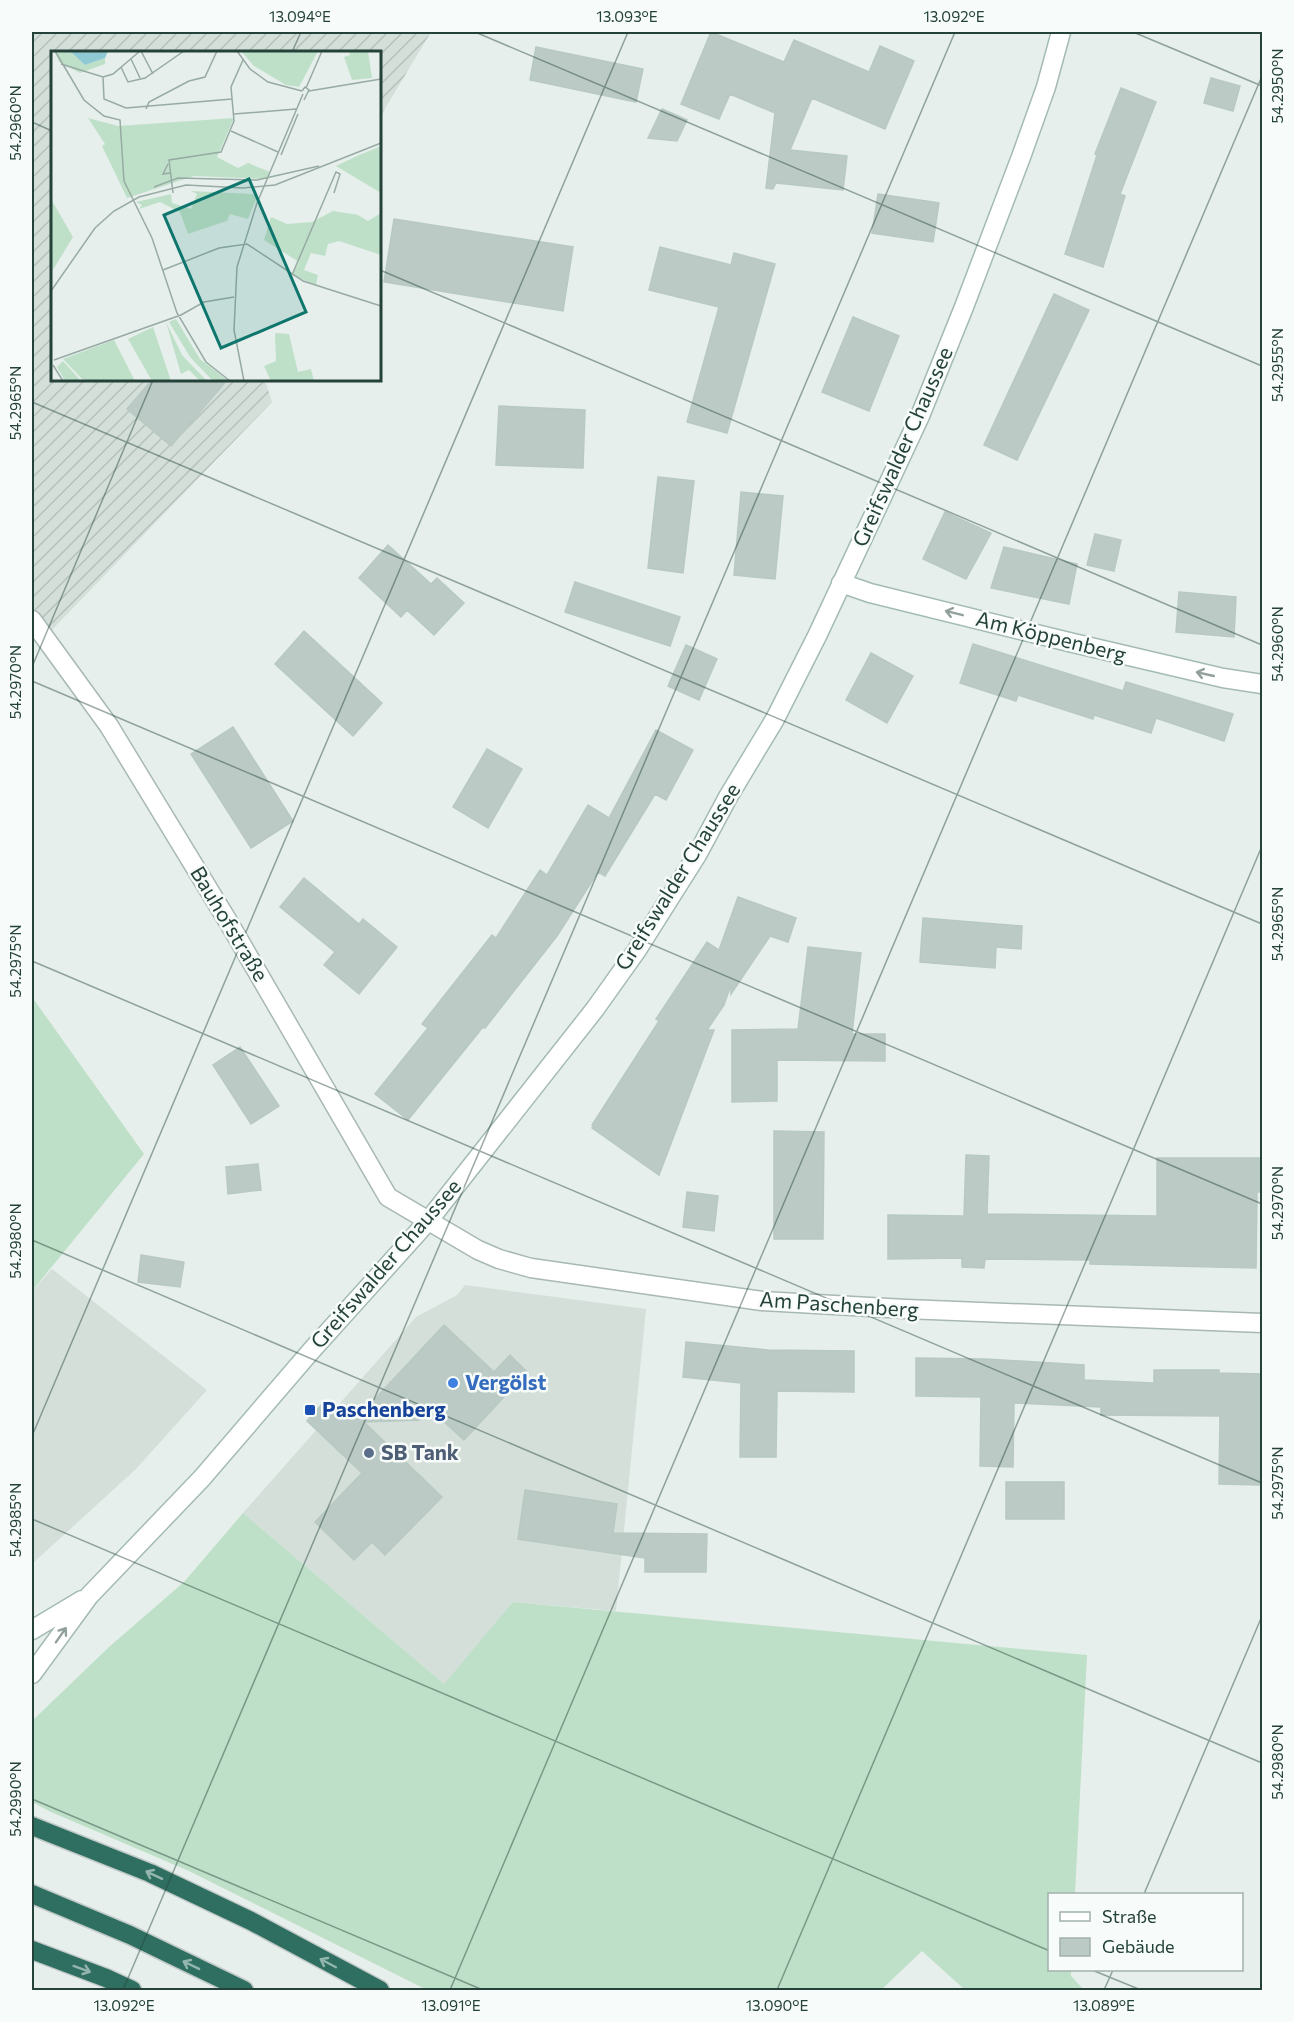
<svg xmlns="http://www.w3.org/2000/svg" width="1294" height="2022" viewBox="0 0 1294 2022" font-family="Commissioner,sans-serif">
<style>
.built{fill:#d4dfda}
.industrial{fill:url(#industrial-furrows)}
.grass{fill:#bfe0c8}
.building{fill:#bbcac4;stroke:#b8c9c2;stroke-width:1.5}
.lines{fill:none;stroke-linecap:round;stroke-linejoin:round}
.street-casing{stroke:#a8b8b2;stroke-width:21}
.secondary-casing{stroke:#a4bbb3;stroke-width:21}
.highway-casing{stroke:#c2cac8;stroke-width:21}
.street{stroke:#fff;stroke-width:18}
.secondary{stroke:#fff;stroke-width:18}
.highway{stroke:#2f6f62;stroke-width:18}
.oneway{stroke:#92a09c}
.oneway2{stroke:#93b5ae}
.ticks{fill:none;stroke:#24423a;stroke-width:1.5;stroke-opacity:0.45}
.shop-dot{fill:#3f7fe0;stroke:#f7fbf9;stroke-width:2}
.transit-dot{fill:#1a4fb4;stroke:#f7fbf9;stroke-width:2}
.service-dot{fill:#5c6f8a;stroke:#f7fbf9;stroke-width:2}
.labels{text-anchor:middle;stroke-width:5;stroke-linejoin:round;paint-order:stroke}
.street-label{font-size:21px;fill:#24423a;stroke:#f7fbf9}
.shop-label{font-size:21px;font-weight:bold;fill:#366cbe;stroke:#f7fbf9;text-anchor:start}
.transit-label{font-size:21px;font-weight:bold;fill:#164399;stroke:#f7fbf9;text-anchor:start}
.service-label{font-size:21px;font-weight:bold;fill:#4e5e75;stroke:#f7fbf9;text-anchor:start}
.inset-road{fill:none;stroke:#98aaa4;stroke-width:1.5}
.view{fill:#0f766e;fill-opacity:0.15;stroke:#0f766e;stroke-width:3}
.inset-edge{fill:none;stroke:#24423a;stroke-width:3}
.neatline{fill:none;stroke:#24423a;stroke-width:2}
.ticks-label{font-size:15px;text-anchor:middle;fill:#24423a}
</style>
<defs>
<pattern id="industrial-furrows" width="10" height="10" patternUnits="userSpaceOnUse" patternTransform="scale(1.5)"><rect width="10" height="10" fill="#d4dfda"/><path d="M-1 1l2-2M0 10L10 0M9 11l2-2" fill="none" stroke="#b6c1bc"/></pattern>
</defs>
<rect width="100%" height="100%" fill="#e6efeb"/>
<path class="built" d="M 52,1269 L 207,1390 L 136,1469 L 32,1564 L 32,1291 Z
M 465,1285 L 646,1309 L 616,1611 L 513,1602 L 445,1685 L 243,1513 L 416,1317 L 457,1295 Z"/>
<path class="industrial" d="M 32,32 L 431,32 L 380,117 L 380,52 L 52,52 L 52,380 L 265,380 L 272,402 L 45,637 L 32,620 Z"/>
<path class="grass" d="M 32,997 L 144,1154 L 32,1291 Z
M 243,1513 L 444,1684 L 513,1602 L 1087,1655 L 1075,1894 L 1050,1894 L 1050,1970 L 1071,1970 L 1071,1976 L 1084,1990 L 965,1990 L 922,1951 L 881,1990 L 427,1990 L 189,1871 L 51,1812 L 32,1802 L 32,1721 L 109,1647 L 184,1582 Z"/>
<path class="building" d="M 711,32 L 784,62 L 794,40 L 869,72 L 880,46 L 914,61 L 885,129 L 812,98 L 790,150 L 847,156 L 843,190 L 776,183 L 773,189 L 766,188 L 775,113 L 730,94 L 719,119 L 681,104 Z
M 536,47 L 643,69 L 636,102 L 530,80 Z
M 1211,78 L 1240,86 L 1233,111 L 1204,103 Z
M 1121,88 L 1156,102 L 1120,194 L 1125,196 L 1103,267 L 1065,254 L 1097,155 L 1095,154 Z
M 662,109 L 687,120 L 677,141 L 648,138 Z
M 878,194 L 939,203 L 933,242 L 872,233 Z
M 394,219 L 573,247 L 563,311 L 384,282 Z
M 660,247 L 731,265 L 734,253 L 775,264 L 727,433 L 687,422 L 719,307 L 649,290 Z
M 1054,294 L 1089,310 L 1017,460 L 984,445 Z
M 853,317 L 899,336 L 869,411 L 822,392 Z
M 152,380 L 227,380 L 171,446 L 127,409 Z
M 499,406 L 585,410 L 583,468 L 496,465 Z
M 658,477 L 694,481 L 683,573 L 648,568 Z
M 741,492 L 783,496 L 775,579 L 734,575 Z
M 945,512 L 991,533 L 966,579 L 923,559 Z
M 1095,534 L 1121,540 L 1114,571 L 1087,565 Z
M 388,545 L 431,584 L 437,578 L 464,603 L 434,635 L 407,610 L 401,617 L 359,578 Z
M 1004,547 L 1077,564 L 1069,604 L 991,588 Z
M 575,582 L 680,617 L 670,646 L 565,612 Z
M 1179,592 L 1236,597 L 1234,637 L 1176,632 Z
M 304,631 L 382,703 L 353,736 L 275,664 Z
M 973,644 L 1123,691 L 1126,682 L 1233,714 L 1224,741 L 1156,718 L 1151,733 L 1094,715 L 1093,719 L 1018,695 L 1016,701 L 960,683 Z
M 686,645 L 717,659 L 699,700 L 668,686 Z
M 871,653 L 913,676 L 887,723 L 846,700 Z
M 233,727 L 293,821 L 251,848 L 191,754 Z
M 656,730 L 693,750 L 666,800 L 655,794 L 605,876 L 598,872 L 557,936 L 485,1028 L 483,1027 L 408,1120 L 375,1094 L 428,1028 L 422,1024 L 492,935 L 496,938 L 540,870 L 547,875 L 588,805 L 609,818 Z
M 487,749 L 522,769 L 488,828 L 453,807 Z
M 304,878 L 359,924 L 363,919 L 397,947 L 359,994 L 324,965 L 335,952 L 280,907 Z
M 738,897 L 796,918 L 788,942 L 770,936 L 731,994 L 731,985 L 724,1005 L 707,1030 L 714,1030 L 659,1175 L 592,1128 L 594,1126 L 592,1125 L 659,1021 L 656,1019 L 707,942 L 719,950 Z
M 923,918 L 1022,926 L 1021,949 L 996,947 L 995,968 L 920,962 Z
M 808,947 L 861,953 L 852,1034 L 885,1034 L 885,1061 L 777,1060 L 777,1101 L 732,1102 L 732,1030 L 798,1029 Z
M 240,1047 L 279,1106 L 251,1124 L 213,1065 Z
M 774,1131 L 824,1132 L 823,1239 L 774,1239 Z
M 966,1155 L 989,1156 L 987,1214 L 1157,1216 L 1157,1158 L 1263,1158 L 1263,1192 L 1257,1192 L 1256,1268 L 1090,1264 L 1090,1260 L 985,1259 L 984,1268 L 962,1267 L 962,1258 L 888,1259 L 888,1215 L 964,1216 Z
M 258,1164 L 261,1190 L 228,1194 L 226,1167 Z
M 687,1192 L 718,1196 L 714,1231 L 683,1227 Z
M 141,1255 L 184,1262 L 180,1287 L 138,1282 Z
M 444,1325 L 494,1372 L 510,1355 L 527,1372 L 464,1440 L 430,1409 L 420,1420 L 364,1422 L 442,1497 L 385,1555 L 372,1542 L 354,1560 L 315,1522 L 362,1473 L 307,1421 L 322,1404 L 336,1415 L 346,1405 L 358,1417 Z
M 686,1342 L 768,1350 L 854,1351 L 854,1392 L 777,1391 L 776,1457 L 740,1457 L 741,1383 L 683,1377 Z
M 916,1358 L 986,1359 L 1084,1365 L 1084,1380 L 1154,1383 L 1154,1370 L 1219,1370 L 1219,1373 L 1263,1374 L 1260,1485 L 1219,1484 L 1220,1416 L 1101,1415 L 1101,1407 L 1014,1403 L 1013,1467 L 980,1466 L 981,1397 L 916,1396 Z
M 1006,1482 L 1064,1482 L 1064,1519 L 1006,1519 Z
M 525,1490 L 617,1504 L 613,1533 L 707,1534 L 706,1572 L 645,1572 L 645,1558 L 518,1539 Z"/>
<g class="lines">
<defs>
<path id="street" d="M 32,620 L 109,726 L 229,923 L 388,1197 L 478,1250 L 499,1259 L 531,1268 L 762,1301 L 906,1309 L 1262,1323"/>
<path id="secondary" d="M 841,583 L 870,593 L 1069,642 L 1223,678 L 1262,684
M 32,1630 L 82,1600
M 32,1674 L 89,1596 L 202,1478 L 311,1351 L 429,1220 L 595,1009 L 637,950 L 697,855 L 728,797 L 775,719 L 817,636 L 920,416 L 964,307 L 1021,157 L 1046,87 L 1061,32"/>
<path id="highway" d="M 32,1826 L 150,1873 L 251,1921 L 380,1990
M 32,1894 L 130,1935 L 244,1990
M 32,1950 L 106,1978 L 132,1990"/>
</defs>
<use href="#street" class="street-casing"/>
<use href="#secondary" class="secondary-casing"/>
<use href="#highway" class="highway-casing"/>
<use href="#street" class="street"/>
<use href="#secondary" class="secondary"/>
<use href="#highway" class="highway"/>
</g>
<defs><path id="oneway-shaft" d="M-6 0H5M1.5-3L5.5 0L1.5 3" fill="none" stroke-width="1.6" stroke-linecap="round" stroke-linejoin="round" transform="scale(1.5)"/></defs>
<g class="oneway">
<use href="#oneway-shaft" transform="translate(954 613) rotate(-166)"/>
<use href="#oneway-shaft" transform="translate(1205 674) rotate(-167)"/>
<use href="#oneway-shaft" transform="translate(61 1635) rotate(-55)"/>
</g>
<g class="oneway2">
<use href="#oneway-shaft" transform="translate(154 1875) rotate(-155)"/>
<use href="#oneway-shaft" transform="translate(328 1963) rotate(-152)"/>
<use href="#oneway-shaft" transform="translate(191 1965) rotate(-154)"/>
<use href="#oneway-shaft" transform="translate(82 1969) rotate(20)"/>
</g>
<path class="ticks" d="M 475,32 L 1262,366M 1133,32 L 1262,86M 292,52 L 301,32M 32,122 L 52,131M 380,270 L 1262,645M 32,402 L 1262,924M 32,667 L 153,380M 32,681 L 1262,1204M 32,961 L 1262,1483M 32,1240 L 1262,1763M 32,1436 L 628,32M 32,1519 L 1050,1951M 32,1799 L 483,1990M 1144,1894 L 1262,1616M 1092,1970 L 1141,1990M 123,1990 L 955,32M 450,1990 L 1262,76M 777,1990 L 1262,846M 1104,1990 L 1113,1970"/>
<circle class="shop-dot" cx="453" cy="1383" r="6"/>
<rect class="transit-dot" x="304" y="1404" width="12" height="12" rx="3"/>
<circle class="service-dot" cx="369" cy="1453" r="6"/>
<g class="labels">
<g class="street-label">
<text transform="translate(903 447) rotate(-66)" y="7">Greifswalder Chaussee</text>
<text transform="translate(1051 637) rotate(14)" y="7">Am Köppenberg</text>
<text transform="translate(678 877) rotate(-58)" y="7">Greifswalder Chaussee</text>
<text transform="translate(229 924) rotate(59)" y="7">Bauhofstraße</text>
<text transform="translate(386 1264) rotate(-49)" y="7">Greifswalder Chaussee</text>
<text transform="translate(839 1305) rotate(4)" y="7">Am Paschenberg</text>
</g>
<g class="shop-label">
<text x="465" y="1390">Vergölst</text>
</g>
<g class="transit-label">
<text x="322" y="1417">Paschenberg</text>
</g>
<g class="service-label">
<text x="381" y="1460">SB Tank</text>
</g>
</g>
<g transform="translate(51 51)">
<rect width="330" height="330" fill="#e6efeb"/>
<path d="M 298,0 L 317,0 L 321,27 L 301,29 L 293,6 L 299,4 ZM 37,67 L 67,75 L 183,67 L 166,106 L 187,117 L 197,112 L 219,121 L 217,128 L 143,125 L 76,147 L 51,95 L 54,93 ZM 140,140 L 201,143 L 206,146 L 197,168 L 179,163 L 176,170 L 137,183 L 129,161 L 109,151 L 88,158 L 91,154 L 85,151 L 120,143 L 121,152 L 140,158 L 146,143 ZM 0,148 L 22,186 L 0,222 L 1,215 ZM 282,160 L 307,164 L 317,170 L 330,162 L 330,204 L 288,190 L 277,193 L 274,205 L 260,202 L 253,219 L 267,224 L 265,234 L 241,224 L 248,211 L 213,189 L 220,166 L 236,173 L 261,171 ZM 125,268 L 149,308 L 177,330 L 162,330 L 139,306 L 118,271 ZM 115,271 L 131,304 L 156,330 L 149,330 L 138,319 L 130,323 ZM 224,282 L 238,283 L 247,321 L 260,318 L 263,330 L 220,330 L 213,315 L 225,310 ZM 12,310 L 30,330 L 14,330 L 6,316 Z" fill="#bfe0c8"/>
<path d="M 190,0 L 267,0 L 248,36 L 235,34 L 203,15 Z" fill="#bfe0c8"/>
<path d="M 4,0 L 19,0 L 34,14 L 54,7 L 54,13 L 29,22 L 8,11 Z" fill="#bfe0c8"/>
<path d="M 330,95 L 330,142 L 285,115 L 306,105 ZM 102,276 L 120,330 L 101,330 L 77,288 ZM 63,289 L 84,330 L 33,330 L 12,308 Z" fill="#bfe0c8"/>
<path d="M 19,0 L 57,0 L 54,7 L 34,14 Z" fill="#8ec9d4"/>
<path class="inset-road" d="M 4,0 L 33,49 L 53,65 L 69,69 L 73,130 L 101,187 L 126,262 L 155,311 L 179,330M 90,0 L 102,23M 186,0 L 199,18 L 217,31 L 251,40M 80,8 L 89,27M 10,13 L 52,26 L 62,23 L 89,0M 70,16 L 77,31 L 94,27 L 133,0M 52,26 L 53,48 L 75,57 L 181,48M 255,37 L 271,0M 251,40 L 254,36 L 258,39 L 253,49M 258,40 L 330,28M 95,58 L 98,51 L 138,30 L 154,26 L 166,0M 183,63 L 245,58M 180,80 L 227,101M 230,104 L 247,63M 117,113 L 112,123 L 119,122M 103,136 L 127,127 L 206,129 L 268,115M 122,142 L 118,109 L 170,101 L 183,70 L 180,36 L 192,9M 112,219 L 168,197 L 196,193 L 252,230 L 330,255M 241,224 L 285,121 L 289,123 L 283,142M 0,240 L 44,177 L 63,160 L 88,146 L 135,134 L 192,137 L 224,134 L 330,92M 3,309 L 130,264 L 153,251 L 183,246M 2,314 L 12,330M 193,330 L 183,279 L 186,216 L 206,152 L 252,43"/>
<path class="view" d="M 198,128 L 255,261 L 170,297 L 113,164 Z"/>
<rect width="330" height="330" class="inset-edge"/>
</g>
<rect width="1294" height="2022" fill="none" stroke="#f7fbf9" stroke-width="66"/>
<rect x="1048" y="1893" width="195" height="78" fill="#f7fbf9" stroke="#a3b1ad" stroke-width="1.5"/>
<rect x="1060" y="1912" width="30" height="9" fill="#ffffff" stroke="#a3b1ad" stroke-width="1.5"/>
<text x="1102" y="1923" font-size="18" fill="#24423a">Straße</text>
<rect x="1060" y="1938" width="30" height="18" fill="#bbcac4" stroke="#a3b1ad" stroke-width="1.5"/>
<text x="1102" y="1953" font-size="18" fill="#24423a">Gebäude</text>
<rect x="33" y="33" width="1228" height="1956" class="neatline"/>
<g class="ticks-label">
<text x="300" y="22">13.094°E</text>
<text x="627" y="22">13.093°E</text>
<text x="954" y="22">13.092°E</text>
<text transform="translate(1278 86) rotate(-90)" y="5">54.2950°N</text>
<text transform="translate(16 123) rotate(-90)" y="5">54.2960°N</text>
<text transform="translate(1278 365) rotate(-90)" y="5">54.2955°N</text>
<text transform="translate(16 403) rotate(-90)" y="5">54.2965°N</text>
<text transform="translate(1278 644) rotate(-90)" y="5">54.2960°N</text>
<text transform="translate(16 682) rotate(-90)" y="5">54.2970°N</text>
<text transform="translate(1278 924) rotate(-90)" y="5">54.2965°N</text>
<text transform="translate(16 961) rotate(-90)" y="5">54.2975°N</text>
<text transform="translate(1278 1203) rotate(-90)" y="5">54.2970°N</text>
<text transform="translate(16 1241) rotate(-90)" y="5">54.2980°N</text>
<text transform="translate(1278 1483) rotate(-90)" y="5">54.2975°N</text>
<text transform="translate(16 1520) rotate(-90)" y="5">54.2985°N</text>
<text transform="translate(1278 1762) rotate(-90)" y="5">54.2980°N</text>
<text transform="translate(16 1799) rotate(-90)" y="5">54.2990°N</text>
<text x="124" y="2011">13.092°E</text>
<text x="451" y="2011">13.091°E</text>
<text x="777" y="2011">13.090°E</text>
<text x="1104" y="2011">13.089°E</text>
</g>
</svg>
